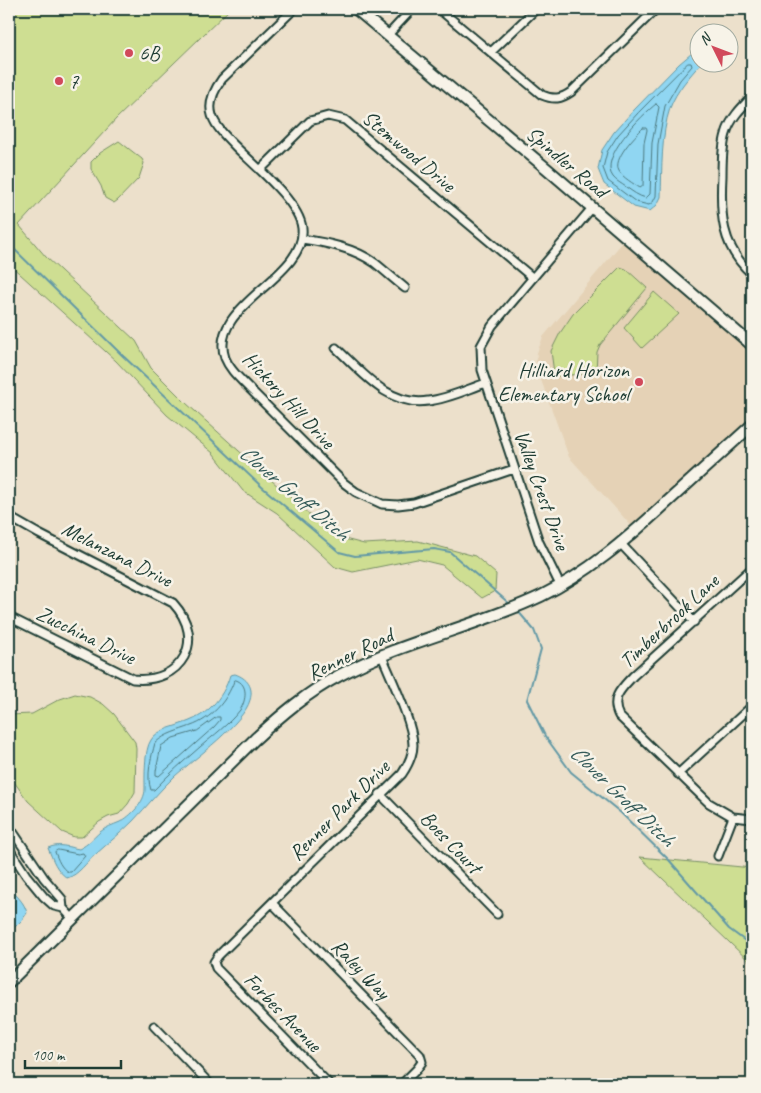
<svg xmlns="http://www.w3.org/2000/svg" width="761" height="1093" viewBox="0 0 761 1093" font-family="Caveat,sans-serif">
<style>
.built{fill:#e5d2b6}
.green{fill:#cede92;stroke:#768e63}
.water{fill:#90d6f2;stroke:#6399a6}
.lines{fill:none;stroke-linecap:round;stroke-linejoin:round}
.shore{stroke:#4c7a80;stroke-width:1}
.stream{stroke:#6399a6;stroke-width:2}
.street-casing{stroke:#1f3d34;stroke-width:11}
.secondary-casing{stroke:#1f3d34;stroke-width:14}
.street{stroke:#f7f3e8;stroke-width:7}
.secondary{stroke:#f7f3e8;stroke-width:10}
.poi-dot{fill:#d1495b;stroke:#f7f3e8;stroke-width:2}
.labels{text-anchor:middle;stroke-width:5;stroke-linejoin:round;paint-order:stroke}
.poi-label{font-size:21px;fill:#1f3d34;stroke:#f7f3e8;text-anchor:start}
.street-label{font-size:21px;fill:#1f3d34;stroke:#f7f3e8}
.water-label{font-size:22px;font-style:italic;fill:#365c5a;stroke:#f7f3e8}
</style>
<rect width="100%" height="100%" fill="#ece0cb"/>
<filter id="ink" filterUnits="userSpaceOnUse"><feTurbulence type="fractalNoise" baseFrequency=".02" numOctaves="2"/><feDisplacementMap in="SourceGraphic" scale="10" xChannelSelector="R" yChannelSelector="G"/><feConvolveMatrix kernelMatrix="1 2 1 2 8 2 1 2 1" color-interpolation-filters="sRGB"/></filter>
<g filter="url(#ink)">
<path class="built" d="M 627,237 L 752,345 L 752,425 L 636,531 L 569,457 L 537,369 L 536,362 L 537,353 L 543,337 Z"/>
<path class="green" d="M 9,9 L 230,9 L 116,119 L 19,225 L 46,257 L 136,341 L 151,368 L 186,403 L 333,536 L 364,544 L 418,541 L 475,556 L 496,574 L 495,591 L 482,598 L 442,565 L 417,559 L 353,572 L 335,567 L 277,513 L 243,491 L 213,453 L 167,415 L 116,361 L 9,264 Z
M 119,141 L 142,159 L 144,163 L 139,178 L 118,200 L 114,203 L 105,198 L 101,186 L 91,169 L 91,162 L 100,153 Z
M 620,267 L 626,269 L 647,288 L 600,345 L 597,352 L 596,373 L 558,376 L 554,373 L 551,351 L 560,333 L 573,314 Z
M 654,292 L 679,314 L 642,348 L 624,328 Z
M 75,694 L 90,697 L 103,704 L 114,714 L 135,742 L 136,749 L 135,792 L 128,804 L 119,814 L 108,817 L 99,822 L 82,837 L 74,837 L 62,832 L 28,801 L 9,775 L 9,715 L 32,714 L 60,699 Z
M 640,857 L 752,868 L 752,964 Z"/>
<path class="water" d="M 698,48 L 698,62 L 701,63 C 690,76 676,91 670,108 C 661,135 662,169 661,197 L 657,205 L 650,211 L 634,207 L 604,184 L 598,169 L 602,150 L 614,132 L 634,110 L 679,64 Z
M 235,674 C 247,678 254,687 250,700 C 244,723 194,759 175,776 C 160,790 147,806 133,821 C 121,833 108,843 96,854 C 86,862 79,875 67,878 C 56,870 53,860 48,848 C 59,843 68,847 79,849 C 89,844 92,839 100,832 C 106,827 113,825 120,822 C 131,816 145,802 145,789 C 145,778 144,750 151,740 C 157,730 171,728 181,724 C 206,717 223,699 230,675 Z
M 9,887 C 16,896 24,901 27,913 L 22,920 L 9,933 Z"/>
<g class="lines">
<path class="shore" d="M 688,63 L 691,63 L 692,66 L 680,80 L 665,106 L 658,144 L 656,196 L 653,202 L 649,205 L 636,202 L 608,181 L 603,168 L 607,152 L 618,135 L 638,113 Z
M 656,104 L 659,107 L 652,143 L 650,194 L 646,198 C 638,196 633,192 626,187 C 622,184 616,181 613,177 C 598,158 642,115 656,104 Z
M 643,128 L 646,128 L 647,130 L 644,143 L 643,186 L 640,188 C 634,184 622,177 619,171 C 612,159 635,136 643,128 Z
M 236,680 C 249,684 246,701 240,710 C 229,724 213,736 200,747 C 184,761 168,775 154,790 L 151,790 C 146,776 151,758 155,743 C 166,733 178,731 191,726 C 211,719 227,701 234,681 Z
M 217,717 L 220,717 L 220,720 L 214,727 L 159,776 L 156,775 L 156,771 L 161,746 L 173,738 L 197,731 Z
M 58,850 L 78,854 L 83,853 L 85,856 L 71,872 L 68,872 C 61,868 58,860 55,852 Z"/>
<path class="stream" d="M 9,244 L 122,355 L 262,487 L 339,552 L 355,556 L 434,549 L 450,552 L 511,605
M 517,610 L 534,630 L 541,649 L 527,700 L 545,736 L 571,772 L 621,813 L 669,860 L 729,929 L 752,946"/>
<defs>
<path id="street" d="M 294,9 L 222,79 C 200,109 213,124 236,147 C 255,166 299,202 302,228 C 307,278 207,305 225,358 C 229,368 236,375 243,382 L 344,483 L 356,492 L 382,504 L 398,505 L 414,503 L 514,469
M 439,9 L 542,95 C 554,100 561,99 571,92 L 656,9
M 749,9 L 752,12
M 388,35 L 412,9
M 491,52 L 536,9
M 752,97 C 741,108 730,119 726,134 C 722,147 722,162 722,176 C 720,213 721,247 752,274
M 260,170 L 310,121 L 328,116 L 345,120 L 533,278
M 302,239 C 328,243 354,248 375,263 C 385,271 395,280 405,288
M 336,348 C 362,372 389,407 428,401 C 448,399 468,389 486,383
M 9,517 L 39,534 L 173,603 C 207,640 182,684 133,679 L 9,617
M 621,544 L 694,622
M 752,568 L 633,676 C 621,689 610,698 619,716 L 709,803 L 733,817 L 752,819
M 560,585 L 539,542 L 482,370 L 481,346 L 492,326 L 592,208
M 678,774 L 752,706
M 380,794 L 497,914
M 9,826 L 44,878 L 62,899 L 63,908
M 9,849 L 26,875 L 44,897 L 54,906 L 63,908 L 73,919
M 718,856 L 733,817
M 272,903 L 420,1055 L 422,1062 L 417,1069 L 402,1084
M 154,1026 L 210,1084
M 329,1084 L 216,968 L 214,962 L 218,956 L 402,774 C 408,765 413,756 413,745 C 413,723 391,678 382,656"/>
<path id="secondary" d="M 356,9 L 546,168 L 752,345
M 9,982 L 255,739 C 281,715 308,692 340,675 C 403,641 476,627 541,596 C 588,573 627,539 665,504 C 694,478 723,451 752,425"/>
</defs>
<use href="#street" class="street-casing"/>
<use href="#secondary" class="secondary-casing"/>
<use href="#street" class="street"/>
<use href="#secondary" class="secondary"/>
</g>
</g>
<g class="poi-dot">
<circle cx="129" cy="53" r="5"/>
<circle cx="59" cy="81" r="5"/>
<circle cx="639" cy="382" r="5"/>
</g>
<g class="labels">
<g class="poi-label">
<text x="139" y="60">6B</text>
<text x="69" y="88">7</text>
<text x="629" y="377" text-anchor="end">Hilliard Horizon<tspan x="629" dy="24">Elementary School</tspan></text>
</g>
<g class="street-label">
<text transform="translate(409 151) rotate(40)" y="7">Stemwood Drive</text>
<text transform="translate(567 162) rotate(40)" y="7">Spindler Road</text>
<text transform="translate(289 400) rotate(47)" y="7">Hickory Hill Drive</text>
<text transform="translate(542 490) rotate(70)" y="7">Valley Crest Drive</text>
<text transform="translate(117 554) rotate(27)" y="7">Melanzana Drive</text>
<text transform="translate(669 621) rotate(-43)" y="7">Timberbrook Lane</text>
<text transform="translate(86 635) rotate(26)" y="7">Zucchina Drive</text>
<text transform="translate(350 654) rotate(-26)" y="7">Renner Road</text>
<text transform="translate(339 810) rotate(-45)" y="7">Renner Park Drive</text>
<text transform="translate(451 842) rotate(46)" y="7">Boes Court</text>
<text transform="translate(361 969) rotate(46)" y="7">Raley Way</text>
<text transform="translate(283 1012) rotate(46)" y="7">Forbes Avenue</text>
</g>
<g class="water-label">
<text transform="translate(295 492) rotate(40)" y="8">Clover Groff Ditch</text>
<text transform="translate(623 795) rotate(44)" y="8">Clover Groff Ditch</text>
</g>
</g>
<rect width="761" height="1093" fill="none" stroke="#f7f3e8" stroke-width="30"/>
<rect x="15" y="15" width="731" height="1063" fill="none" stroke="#1f3d34" stroke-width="2" filter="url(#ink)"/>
<g transform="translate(714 48) rotate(312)"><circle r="24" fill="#f7f3e8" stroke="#a1aaa0"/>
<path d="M0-4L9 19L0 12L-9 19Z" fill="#d1495b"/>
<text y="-8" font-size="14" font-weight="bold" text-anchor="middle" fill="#1f3d34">N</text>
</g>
<path d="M25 1060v8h96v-8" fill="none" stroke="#1f3d34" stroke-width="2.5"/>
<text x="32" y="1060" font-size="15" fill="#1f3d34" stroke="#f7f3e8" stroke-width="4" paint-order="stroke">100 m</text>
</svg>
